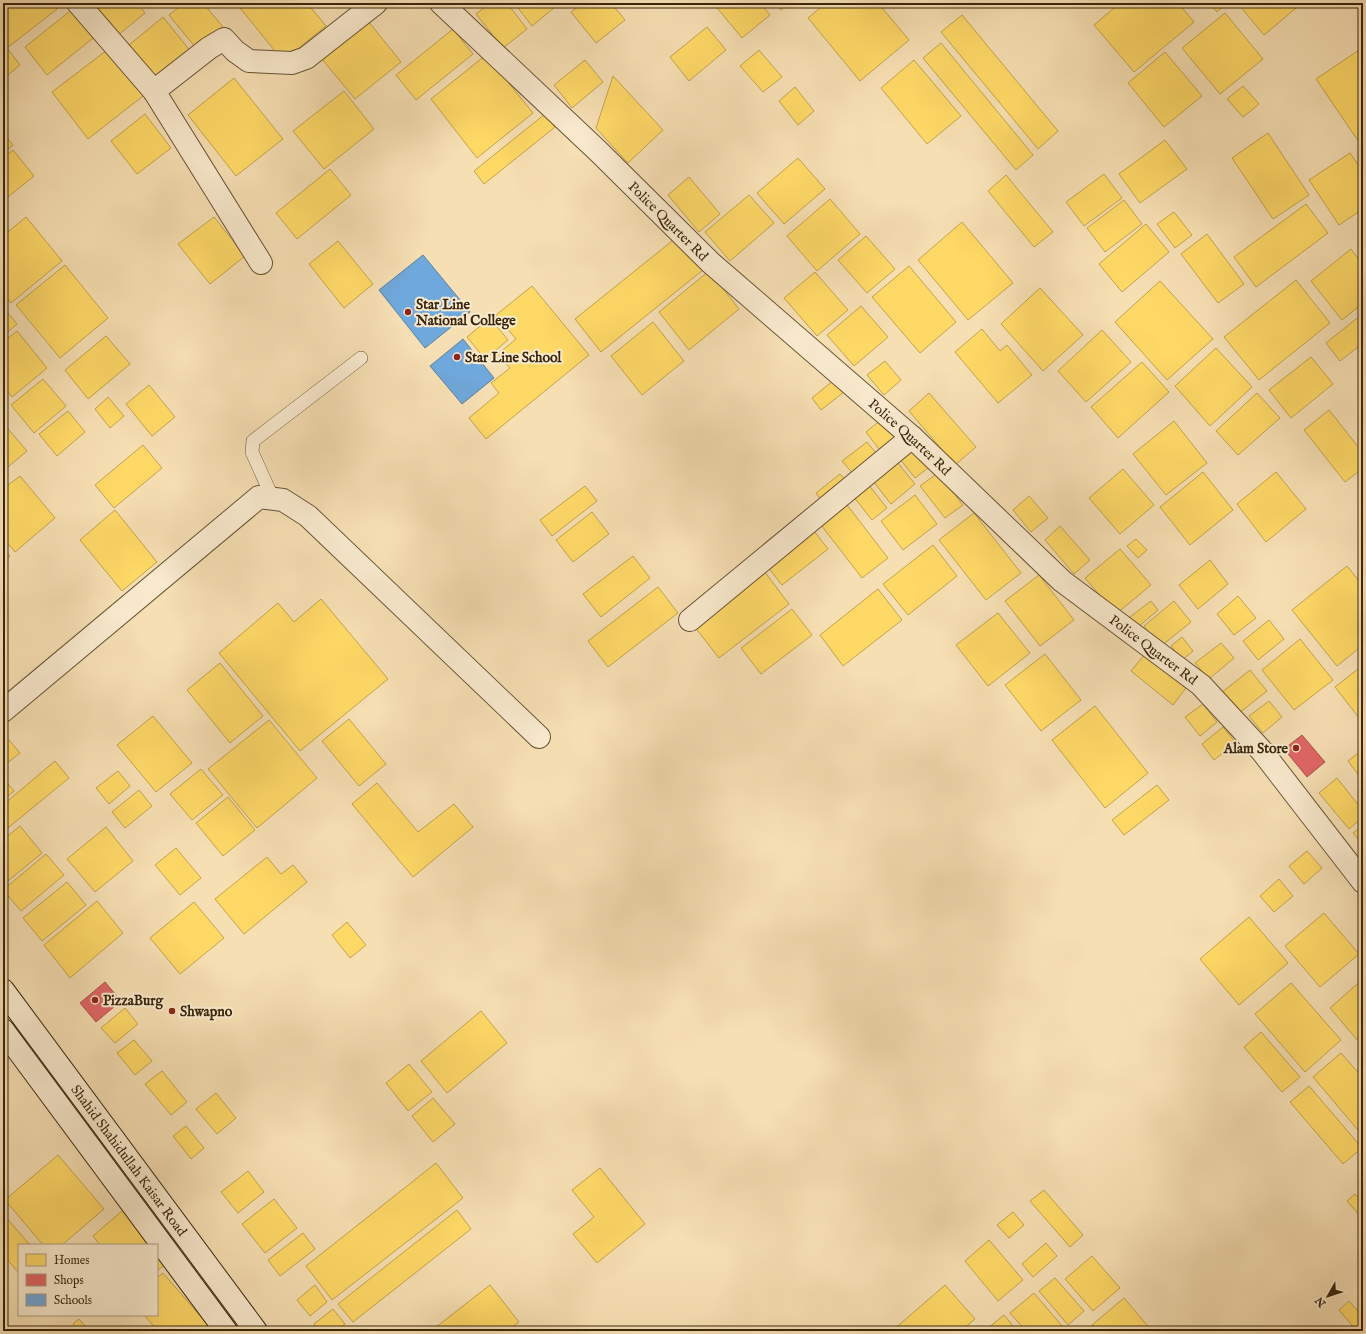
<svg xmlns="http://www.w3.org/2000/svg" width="1366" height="1334" viewBox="0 0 1366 1334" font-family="'IM FELL English',serif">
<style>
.homes{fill:#ffd966;stroke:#c3a34b}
.shops{fill:#e06666;stroke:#ae534b}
.schools{fill:#6fa8dc;stroke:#5e819e}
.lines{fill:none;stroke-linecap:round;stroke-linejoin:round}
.service-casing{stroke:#685436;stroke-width:14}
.minor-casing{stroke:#685436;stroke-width:24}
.secondary-casing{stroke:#38260c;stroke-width:24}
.service{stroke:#f9eace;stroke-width:13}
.minor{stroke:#f9eace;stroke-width:22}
.secondary{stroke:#f9eace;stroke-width:22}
.poi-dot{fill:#8f2418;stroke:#f9eace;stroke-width:1.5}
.labels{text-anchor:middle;stroke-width:4;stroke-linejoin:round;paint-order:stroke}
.street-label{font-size:14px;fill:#38260c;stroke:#f9eace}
.poi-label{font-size:14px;font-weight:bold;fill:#38260c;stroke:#f9eace;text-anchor:start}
</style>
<rect width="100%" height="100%" fill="#f6dfb3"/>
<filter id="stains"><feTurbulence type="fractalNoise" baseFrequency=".005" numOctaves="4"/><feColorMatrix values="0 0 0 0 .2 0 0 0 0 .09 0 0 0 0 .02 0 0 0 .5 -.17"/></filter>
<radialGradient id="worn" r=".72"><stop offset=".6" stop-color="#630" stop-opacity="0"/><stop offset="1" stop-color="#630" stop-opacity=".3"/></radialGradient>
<path class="homes" d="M 3,3 L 52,3 L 57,9 L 7,48 L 20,65 L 3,79 Z
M 91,3 L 137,3 L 145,13 L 117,36 Z
M 184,3 L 203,3 L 223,27 L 196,48 L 169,15 Z
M 236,3 L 307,3 L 326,26 L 283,61 Z
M 490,3 L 507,3 L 527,29 L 503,48 L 476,14 Z
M 514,3 L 560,3 L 532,26 Z
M 583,3 L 611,3 L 625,20 L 596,43 L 571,12 Z
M 713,3 L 760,3 L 770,15 L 742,38 Z
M 775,3 L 789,3 L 781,10 Z
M 826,3 L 878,3 L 909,40 L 860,81 L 808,18 Z
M 1120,3 L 1178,3 L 1194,22 L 1134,72 L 1094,25 Z
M 1209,3 L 1227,3 L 1217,12 Z
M 1242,3 L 1302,3 L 1264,35 L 1239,5 Z
M 75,7 L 97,35 L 47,75 L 25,47 Z
M 1225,13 L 1263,59 L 1220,94 L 1182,48 Z
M 962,15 L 1058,131 L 1038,149 L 941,32 Z
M 163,17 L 192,53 L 157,81 L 129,45 Z
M 368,21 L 401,62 L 355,99 L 321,58 Z
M 707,27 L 726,50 L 689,81 L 670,57 Z
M 453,29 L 473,54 L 416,100 L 396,75 Z
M 941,43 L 1033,155 L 1016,170 L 923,58 Z
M 1362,48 L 1363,49 L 1363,148 L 1316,79 Z
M 107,50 L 143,96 L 88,139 L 52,92 Z
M 759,50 L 782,77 L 763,92 L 740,66 Z
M 1165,52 L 1202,96 L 1164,127 L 1128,83 Z
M 486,55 L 533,113 L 477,158 L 431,99 Z
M 585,60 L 603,82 L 572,108 L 554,85 Z
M 914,60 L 961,116 L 927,144 L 881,88 Z
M 613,76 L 663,130 L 628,163 L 596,128 Z
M 234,78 L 283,139 L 236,176 L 188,115 Z
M 1243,86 L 1259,104 L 1243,117 L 1227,99 Z
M 795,87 L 814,111 L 798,125 L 779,101 Z
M 344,91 L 374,129 L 324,169 L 293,131 Z
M 145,114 L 171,148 L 137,174 L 111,141 Z
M 545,114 L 555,127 L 484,184 L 474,171 Z
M 3,133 L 13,145 L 3,153 Z
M 1268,133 L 1309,195 L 1273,219 L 1232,158 Z
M 1165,140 L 1187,169 L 1140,203 L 1119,174 Z
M 13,150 L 34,176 L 3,201 L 3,158 Z
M 1350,153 L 1363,172 L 1363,209 L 1339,225 L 1309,180 Z
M 798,158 L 825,189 L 784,224 L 757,193 Z
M 330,169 L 351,195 L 297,239 L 276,213 Z
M 1104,174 L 1122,198 L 1084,226 L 1066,202 Z
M 1006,175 L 1053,232 L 1034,247 L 988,191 Z
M 689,177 L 720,214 L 699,232 L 668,195 Z
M 749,195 L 774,223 L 730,261 L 705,232 Z
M 830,199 L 860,234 L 817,271 L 787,236 Z
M 1124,200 L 1142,224 L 1105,252 L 1087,228 Z
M 1306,204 L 1328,233 L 1256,287 L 1234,257 Z
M 1174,212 L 1192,235 L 1175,248 L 1157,224 Z
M 26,217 L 62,261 L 11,303 L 3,293 L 3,236 Z
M 214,217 L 245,256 L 210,284 L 178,244 Z
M 962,222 L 1013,283 L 968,320 L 918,260 Z
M 1146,224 L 1169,252 L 1122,292 L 1099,264 Z
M 1207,234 L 1244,284 L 1218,303 L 1181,254 Z
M 866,236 L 895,269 L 867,293 L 838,260 Z
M 677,237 L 703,270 L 601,352 L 575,319 Z
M 338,241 L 373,284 L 344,308 L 309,264 Z
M 1351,249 L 1363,265 L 1363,303 L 1342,320 L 1311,281 Z
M 65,265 L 108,318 L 60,358 L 16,305 Z
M 909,266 L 956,322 L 920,353 L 872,297 Z
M 709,271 L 739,309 L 689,350 L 659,312 Z
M 815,272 L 848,310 L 817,336 L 784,298 Z
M 1296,280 L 1330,323 L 1259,380 L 1224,337 Z
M 1160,281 L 1213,339 L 1167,380 L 1115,322 Z
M 532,286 L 589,355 L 486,439 L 469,418 L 499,393 L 491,383 L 510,368 L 498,354 L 516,339 L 496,315 Z
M 1040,288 L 1083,335 L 1043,371 L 1001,324 Z
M 861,306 L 888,337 L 854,366 L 827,335 Z
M 3,307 L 17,324 L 3,336 Z
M 1361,315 L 1363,319 L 1363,343 L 1340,361 L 1326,343 Z
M 490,318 L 508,340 L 485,359 L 467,337 Z
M 653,322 L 684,361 L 642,395 L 611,356 Z
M 982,329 L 1000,351 L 1007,345 L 1032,375 L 998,403 L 955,352 Z
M 1102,330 L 1131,362 L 1086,402 L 1058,371 Z
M 17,331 L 47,368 L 12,397 L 3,386 L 3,342 Z
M 106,336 L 130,364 L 88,399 L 65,370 Z
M 1216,348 L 1252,387 L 1210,426 L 1175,386 Z
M 1311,357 L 1333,384 L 1291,418 L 1269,390 Z
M 885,361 L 901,380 L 884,395 L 867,375 Z
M 1142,362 L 1169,392 L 1118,438 L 1091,407 Z
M 43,379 L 66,406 L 34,433 L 11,405 Z
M 834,380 L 844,392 L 821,410 L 812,398 Z
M 149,385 L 175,417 L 152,436 L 126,404 Z
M 929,393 L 976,447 L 955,465 L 909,411 Z
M 1257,393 L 1280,418 L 1238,455 L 1216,431 Z
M 108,397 L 124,416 L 110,428 L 95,409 Z
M 1329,410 L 1363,453 L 1363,468 L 1345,482 L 1304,430 Z
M 68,411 L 85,432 L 57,456 L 39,434 Z
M 882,419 L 898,440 L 882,453 L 866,432 Z
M 1174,421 L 1207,463 L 1166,495 L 1133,454 Z
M 3,423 L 27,451 L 3,471 Z
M 867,442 L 880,458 L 855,476 L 842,461 Z
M 143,445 L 162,468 L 114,508 L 95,485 Z
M 913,448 L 928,468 L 915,478 L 900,459 Z
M 897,462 L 915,484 L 891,504 L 873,481 Z
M 1123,469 L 1154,505 L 1120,534 L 1089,498 Z
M 1203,472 L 1233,510 L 1190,545 L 1160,507 Z
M 1276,472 L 1306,509 L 1266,542 L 1237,504 Z
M 938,473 L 963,505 L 945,518 L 920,486 Z
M 840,474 L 848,483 L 823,503 L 816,493 Z
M 20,476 L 55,518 L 15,552 L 3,538 L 3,489 Z
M 868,484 L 887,508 L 872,520 L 853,496 Z
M 585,486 L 597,501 L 552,536 L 540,520 Z
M 915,495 L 937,524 L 903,550 L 881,521 Z
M 1029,496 L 1048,518 L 1031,532 L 1013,510 Z
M 847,505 L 888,558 L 862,578 L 821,525 Z
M 115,510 L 157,562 L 122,591 L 80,540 Z
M 592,512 L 609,534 L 573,562 L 556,540 Z
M 974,513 L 1021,573 L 986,600 L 939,540 Z
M 1060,526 L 1090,560 L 1074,574 L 1045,540 Z
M 814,531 L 828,549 L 782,585 L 768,567 Z
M 1136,539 L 1147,550 L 1138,558 L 1127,546 Z
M 933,545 L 957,576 L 908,615 L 883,584 Z
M 3,548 L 10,556 L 3,562 Z
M 1120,549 L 1151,585 L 1116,614 L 1085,578 Z
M 633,556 L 650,578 L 601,617 L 583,594 Z
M 1210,560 L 1228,584 L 1198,609 L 1179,585 Z
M 1347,566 L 1363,586 L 1363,645 L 1337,666 L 1292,610 Z
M 764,571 L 789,604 L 719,658 L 694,626 Z
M 1039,575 L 1074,620 L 1040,646 L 1005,601 Z
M 658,587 L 678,613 L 608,667 L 588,641 Z
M 878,589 L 902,620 L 843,666 L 820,635 Z
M 1238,596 L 1256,618 L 1234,635 L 1217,614 Z
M 321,599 L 388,679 L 300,751 L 219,653 L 278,603 L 294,622 Z
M 1151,601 L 1158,610 L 1138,627 L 1130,617 Z
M 1174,601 L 1191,622 L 1160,647 L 1144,626 Z
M 792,609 L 812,635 L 761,674 L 741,648 Z
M 998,613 L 1030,653 L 988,686 L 956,645 Z
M 1269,620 L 1284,639 L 1258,660 L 1243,641 Z
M 1182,637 L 1193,651 L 1182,660 L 1171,646 Z
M 1300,639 L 1333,680 L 1294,710 L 1262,670 Z
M 1221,643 L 1234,658 L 1209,679 L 1195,663 Z
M 1045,654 L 1081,700 L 1041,731 L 1005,685 Z
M 1145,654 L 1186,688 L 1173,705 L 1131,671 Z
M 220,663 L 263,716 L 230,743 L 187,690 Z
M 1363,665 L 1363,723 L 1335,687 Z
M 1250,670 L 1267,691 L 1238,714 L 1221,693 Z
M 1269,701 L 1282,717 L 1263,733 L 1249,716 Z
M 1203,704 L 1217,722 L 1200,736 L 1185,717 Z
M 1095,706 L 1148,773 L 1105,808 L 1052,740 Z
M 153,716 L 192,763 L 156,792 L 117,745 Z
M 349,719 L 386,764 L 359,786 L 322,741 Z
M 269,720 L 317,778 L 257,828 L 208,769 Z
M 1223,727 L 1236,743 L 1214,760 L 1202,744 Z
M 9,740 L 20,753 L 6,764 L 3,760 L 3,745 Z
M 1363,749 L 1363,781 L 1348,761 Z
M 55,761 L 69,778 L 3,832 L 3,805 Z
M 201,769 L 223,795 L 192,820 L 170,794 Z
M 118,771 L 130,786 L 109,804 L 96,788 Z
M 3,778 L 14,791 L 3,800 Z
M 1337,778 L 1363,811 L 1363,817 L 1349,829 L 1319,793 Z
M 377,783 L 418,832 L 454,804 L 473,827 L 413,877 L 352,804 Z
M 1157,785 L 1169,800 L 1124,835 L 1112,820 Z
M 139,790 L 152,806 L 125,828 L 112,812 Z
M 228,797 L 255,830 L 223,856 L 196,823 Z
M 1363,825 L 1363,845 L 1353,833 Z
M 20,826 L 42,853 L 3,885 L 3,840 Z
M 106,827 L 133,861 L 95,892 L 67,859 Z
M 176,848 L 201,878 L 180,895 L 155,865 Z
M 1307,851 L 1322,868 L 1304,884 L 1289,866 Z
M 46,854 L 64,875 L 21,911 L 3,890 Z
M 267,857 L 281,874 L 293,865 L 307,882 L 244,934 L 215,899 Z
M 1279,879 L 1293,896 L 1274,912 L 1260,896 Z
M 67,882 L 86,905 L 42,941 L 23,918 Z
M 97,901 L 123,933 L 70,978 L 44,945 Z
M 194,902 L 224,938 L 180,974 L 150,938 Z
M 1324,913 L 1359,954 L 1320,987 L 1285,946 Z
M 1249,917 L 1288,963 L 1239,1005 L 1200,959 Z
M 347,922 L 366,945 L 350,958 L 332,935 Z
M 1363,979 L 1363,1039 L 1359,1042 L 1330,1008 Z
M 1291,983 L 1341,1040 L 1305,1072 L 1255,1014 Z
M 125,1008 L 138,1024 L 115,1043 L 101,1028 Z
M 481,1011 L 507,1043 L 447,1093 L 421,1061 Z
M 1261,1032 L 1300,1077 L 1282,1092 L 1244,1047 Z
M 134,1040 L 152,1061 L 135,1075 L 117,1053 Z
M 1341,1053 L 1363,1078 L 1363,1136 L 1313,1077 Z
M 409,1064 L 432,1092 L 408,1111 L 386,1083 Z
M 162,1071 L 187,1102 L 171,1115 L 145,1084 Z
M 1309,1086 L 1362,1148 L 1343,1164 L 1290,1102 Z
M 216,1093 L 236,1118 L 217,1134 L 196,1109 Z
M 433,1098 L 455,1124 L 433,1142 L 412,1116 Z
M 186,1126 L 204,1148 L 191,1159 L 173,1136 Z
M 58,1155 L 104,1209 L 62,1245 L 43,1245 L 5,1200 Z
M 436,1163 L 463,1198 L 332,1300 L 306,1266 Z
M 600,1168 L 645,1224 L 597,1263 L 573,1234 L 594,1217 L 572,1190 Z
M 248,1171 L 264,1192 L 238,1213 L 221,1192 Z
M 1044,1190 L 1083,1235 L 1070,1247 L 1030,1201 Z
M 1355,1194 L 1363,1203 L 1363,1215 L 1361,1217 L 1347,1201 Z
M 274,1199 L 297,1228 L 265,1253 L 242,1224 Z
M 123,1210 L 153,1245 L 100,1245 L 93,1236 Z
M 457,1210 L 471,1229 L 353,1322 L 338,1304 Z
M 1013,1212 L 1024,1225 L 1009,1238 L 997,1225 Z
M 4,1215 L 30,1245 L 19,1245 L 19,1273 L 3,1255 L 3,1216 Z
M 303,1233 L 315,1249 L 280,1276 L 268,1260 Z
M 989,1240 L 1023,1280 L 998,1301 L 965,1261 Z
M 1046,1243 L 1057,1256 L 1033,1277 L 1022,1264 Z
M 157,1250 L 168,1262 L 157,1271 Z
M 1092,1256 L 1120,1288 L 1093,1311 L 1065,1279 Z
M 163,1273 L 208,1325 L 200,1331 L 158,1331 L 144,1315 L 157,1315 L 157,1278 Z
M 1055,1278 L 1084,1311 L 1068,1325 L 1039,1291 Z
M 315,1285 L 327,1302 L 310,1316 L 297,1300 Z
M 490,1285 L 519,1322 L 507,1331 L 431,1331 Z
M 945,1285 L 975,1319 L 961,1331 L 892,1331 Z
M 1034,1293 L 1062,1326 L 1056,1331 L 1026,1331 L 1010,1313 Z
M 1124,1298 L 1152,1331 L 1098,1331 L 1092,1325 Z
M 1349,1301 L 1363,1317 L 1363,1331 L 1357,1331 L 1339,1310 Z
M 333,1309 L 345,1324 L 335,1331 L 319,1331 L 314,1324 Z
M 1004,1315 L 1017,1331 L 989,1331 L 987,1329 Z
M 79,1319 L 89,1331 L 78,1331 L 73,1324 Z"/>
<path class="shops" d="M 1302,735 L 1325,762 L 1307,777 L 1284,749 Z
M 105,982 L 121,1001 L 96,1022 L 80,1003 Z"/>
<path class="schools" d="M 423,255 L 470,312 L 425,348 L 379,290 Z
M 463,339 L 494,378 L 462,404 L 430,366 Z"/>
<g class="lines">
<defs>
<path id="service" d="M 273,499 L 252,452 L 253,441 L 361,358"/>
<g id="minor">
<path d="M 78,3 L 154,91 L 261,263"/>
<path id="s1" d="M 441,3 L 599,152 L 711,263 L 912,437 L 1062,581 L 1201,685 L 1261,750 L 1363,882"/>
<path d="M 154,91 L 209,48 L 224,39 L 235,51 L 249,61 L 292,63 L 306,58 L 376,3"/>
<path d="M 690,620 L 912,437"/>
<path d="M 3,711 L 259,497 L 283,500 L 308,516 L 539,737"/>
</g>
<g id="secondary">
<path id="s2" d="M 3,990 L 256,1331"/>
<path d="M 3,1030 L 226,1331"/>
</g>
</defs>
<use href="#service" class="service-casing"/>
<use href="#minor" class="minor-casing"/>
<use href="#secondary" class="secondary-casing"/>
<use href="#service" class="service"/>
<use href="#minor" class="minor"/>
<use href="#secondary" class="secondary"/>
</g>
<g class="poi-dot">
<circle cx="408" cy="312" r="4"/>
<circle cx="457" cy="357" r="4"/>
<circle cx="1296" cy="748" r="4"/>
<circle cx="95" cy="1000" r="4"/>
<circle cx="172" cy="1011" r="4"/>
</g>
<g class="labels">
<g class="street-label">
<text dy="5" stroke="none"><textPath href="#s1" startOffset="315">Police Quarter Rd</textPath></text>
<text dy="5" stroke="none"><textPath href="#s1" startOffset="639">Police Quarter Rd</textPath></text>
<text dy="5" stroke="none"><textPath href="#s1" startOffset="963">Police Quarter Rd</textPath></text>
<text dy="5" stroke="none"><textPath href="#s2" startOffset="212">Shahid Shahidullah Kaisar Road</textPath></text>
</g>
<g class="poi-label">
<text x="416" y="309">Star Line<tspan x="416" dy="16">National College</tspan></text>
<text x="465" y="362">Star Line School</text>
<text x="1288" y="753" text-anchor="end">Alam Store</text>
<text x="103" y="1005">PizzaBurg</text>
<text x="180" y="1016">Shwapno</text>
</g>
</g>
<rect width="1366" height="1334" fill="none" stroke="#f6dfb3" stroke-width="16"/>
<rect x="4" y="4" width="1358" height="1326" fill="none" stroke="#38260c" stroke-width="2"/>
<rect x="8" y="8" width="1350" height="1318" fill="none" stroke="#38260c"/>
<rect x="18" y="1244" width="140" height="72" fill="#f9eace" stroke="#ac9c80"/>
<rect x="26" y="1254" width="20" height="12" fill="#ffd966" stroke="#ac9c80"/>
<text x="54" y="1264" font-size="12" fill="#38260c">Homes</text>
<rect x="26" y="1274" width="20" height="12" fill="#e06666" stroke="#ac9c80"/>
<text x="54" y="1284" font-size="12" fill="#38260c">Shops</text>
<rect x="26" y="1294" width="20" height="12" fill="#6fa8dc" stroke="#ac9c80"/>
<text x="54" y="1304" font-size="12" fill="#38260c">Schools</text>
<g transform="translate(1328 1296) rotate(231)" stroke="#f9eace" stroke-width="3" paint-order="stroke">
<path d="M0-3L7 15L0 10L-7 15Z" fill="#38260c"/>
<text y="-6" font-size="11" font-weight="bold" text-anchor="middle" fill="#38260c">N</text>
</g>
<rect width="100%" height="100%" filter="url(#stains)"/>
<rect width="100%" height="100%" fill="url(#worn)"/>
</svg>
